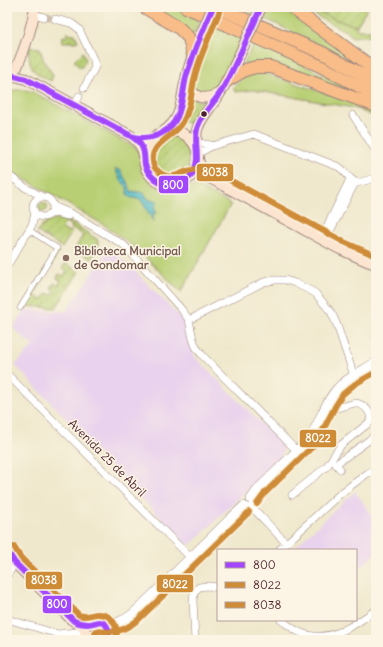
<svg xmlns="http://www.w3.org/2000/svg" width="383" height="647" viewBox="0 0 383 647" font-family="Delius,sans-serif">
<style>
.built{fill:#e9d2ed}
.green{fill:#b8cf73;stroke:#81774f}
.garden{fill:url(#garden-furrows);stroke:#81774f}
.water{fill:url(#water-rules);stroke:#4d6e7a}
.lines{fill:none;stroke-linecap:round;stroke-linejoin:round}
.minor-tunnel{stroke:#cec0ac;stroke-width:7;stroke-dasharray:7 3.5;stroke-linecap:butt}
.pedestrian-casing{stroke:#9c847c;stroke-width:6}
.minor-casing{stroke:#9c847c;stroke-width:8}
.tertiary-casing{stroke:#9c847c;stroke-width:10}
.secondary-casing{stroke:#9c847c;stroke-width:12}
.motorway-casing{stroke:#9c847c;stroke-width:14}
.pedestrian{stroke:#fff;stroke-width:5}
.minor{stroke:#fff;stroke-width:7}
.tertiary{stroke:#fff;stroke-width:9}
.secondary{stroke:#fce5d0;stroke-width:10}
.motorway{stroke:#f8bd89;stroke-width:12}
.secondary-bridge-casing{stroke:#9c847c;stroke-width:12;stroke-linecap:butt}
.secondary-bridge{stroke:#fce5d0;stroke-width:10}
.bus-1-casing{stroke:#fcf5e5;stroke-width:9}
.bus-2-casing{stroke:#fcf5e5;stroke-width:9}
.bus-3-casing{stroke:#fcf5e5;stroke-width:9}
.bus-1{stroke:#a347ff;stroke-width:6}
.bus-2{stroke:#cf8c37;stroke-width:6}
.bus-3{stroke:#cf8c37;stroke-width:6}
.bus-dot{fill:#4a1f2b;stroke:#fcf5e5;stroke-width:1.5}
.education-dot{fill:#8d6e63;stroke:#fcf5e5;stroke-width:1.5}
.labels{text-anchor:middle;stroke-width:3;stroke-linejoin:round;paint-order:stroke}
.education-label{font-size:12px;font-weight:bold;fill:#785e54;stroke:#fcf5e5;text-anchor:start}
.street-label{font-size:12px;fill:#4a1f2b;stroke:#fcf5e5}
.line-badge{stroke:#fcf5e5;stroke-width:1.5}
.badge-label{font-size:11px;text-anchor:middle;font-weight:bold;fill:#fff}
</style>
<defs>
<pattern id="garden-furrows" width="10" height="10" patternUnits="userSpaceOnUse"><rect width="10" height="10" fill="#b8cf73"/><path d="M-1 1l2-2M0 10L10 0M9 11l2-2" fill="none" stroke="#a0b164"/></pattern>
<pattern id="water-rules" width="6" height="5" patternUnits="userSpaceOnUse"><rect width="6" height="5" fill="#50bec8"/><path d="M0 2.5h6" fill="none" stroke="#449aa3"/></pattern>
</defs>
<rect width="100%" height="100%" fill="#fcf5e5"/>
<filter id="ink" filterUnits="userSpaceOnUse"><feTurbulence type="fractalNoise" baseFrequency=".025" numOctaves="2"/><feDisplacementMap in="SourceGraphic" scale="8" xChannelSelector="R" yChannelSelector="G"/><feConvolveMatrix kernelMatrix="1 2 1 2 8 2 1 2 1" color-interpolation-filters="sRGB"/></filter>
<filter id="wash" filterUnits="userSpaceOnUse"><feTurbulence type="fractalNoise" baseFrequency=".012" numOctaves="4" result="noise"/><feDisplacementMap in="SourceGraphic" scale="16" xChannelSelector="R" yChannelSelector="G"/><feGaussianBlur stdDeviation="0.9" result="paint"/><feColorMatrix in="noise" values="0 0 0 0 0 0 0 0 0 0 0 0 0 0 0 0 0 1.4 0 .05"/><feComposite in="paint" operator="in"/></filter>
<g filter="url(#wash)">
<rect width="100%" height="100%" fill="#efe8cc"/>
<path class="built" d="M 109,248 L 130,266 L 184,321 L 188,338 L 195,357 L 281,443 L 283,450 L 281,458 L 192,543 L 189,545 L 183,542 L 108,463 L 15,365 L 33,346 L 13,328 L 25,310 L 66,311 Z
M 355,491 L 376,521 L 376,553 L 356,572 L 356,550 L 292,550 Z"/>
<path class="green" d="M 152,7 L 172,7 L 200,20 L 193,35 Z
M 236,7 L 255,7 L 252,14 Z
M 269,7 L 287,7 L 361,66 L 264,18 Z
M 304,7 L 312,7 L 321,13 L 336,20 L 357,26 L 356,28 L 359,30 L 370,30 L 376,32 L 376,37 L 375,35 L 352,37 L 349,33 L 322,19 Z
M 212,25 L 242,38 L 233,59 L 218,87 C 208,97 193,94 192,79 Z
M 254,43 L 302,64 L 334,81 L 372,99 L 265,62 L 245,67 L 244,63 Z
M 255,72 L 263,73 L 359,104 L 376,112 L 376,116 L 375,117 L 354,108 L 253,90 L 236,92 L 233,88 L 247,75 Z
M 20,89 L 31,91 L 136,148 L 140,154 L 141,164 L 144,173 L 152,183 L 161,188 L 174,189 L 185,186 L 196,186 L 231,204 L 181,292 L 138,250 L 106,226 L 7,169 L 7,94 L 12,91 Z"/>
<path class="garden" d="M 312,7 L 368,7 L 357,26 C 339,21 327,17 312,7 Z
M 67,33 L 75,34 L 78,41 L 74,42 L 62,42 L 63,36 L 67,37 Z
M 29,47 L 40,48 L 44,61 L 53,75 L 51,81 C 33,73 28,68 29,47 Z
M 83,52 L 86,60 L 81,68 L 77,65 L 78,64 L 74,61 Z
M 188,95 L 202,102 L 208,103 L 194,126 L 181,120 L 184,115 Z
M150 158a22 22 0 1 1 44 0a22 22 0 1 1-44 0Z
M38.5 207a4.5 4.5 0 1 1 9 0a4.5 4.5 0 1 1-9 0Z
M 55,219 C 72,219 83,231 97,239 C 101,249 97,251 91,259 L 75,249 L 83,235 L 74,229 L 73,230 L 71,228 L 72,226 L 65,222 L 62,229 L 68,232 L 70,230 L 72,232 L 62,248 L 59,246 L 59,245 L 37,232 C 42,225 47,222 55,219 Z
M 57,251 L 59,252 L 34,295 L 42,300 L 47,293 L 51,295 L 55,291 L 51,288 L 54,283 L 58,285 L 61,281 L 57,278 L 59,274 L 64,276 L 67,271 L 62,268 L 66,263 L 79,272 L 56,308 L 23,306 Z"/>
<path class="water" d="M 115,169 L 120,170 L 129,185 L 131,191 L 144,193 L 148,199 L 154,201 L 156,200 L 158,202 L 155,206 L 155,211 L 157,212 L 153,214 L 154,223 L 141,200 L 129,197 L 127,194 L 127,187 L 121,181 Z"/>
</g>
<g filter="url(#ink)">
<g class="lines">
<path class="minor-tunnel" d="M 44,17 L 55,19"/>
<defs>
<path id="pedestrian" d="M 20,308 L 57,248 L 29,230"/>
<path id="minor" d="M 34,14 L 44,17
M 55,19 L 71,23 L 79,29 L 94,61 L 95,67 L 84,88
M 7,68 L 10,69
M 75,105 L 79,96
M 353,115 L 376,151
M 187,137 L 198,143 L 211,145
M 198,159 L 201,152 L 212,146 L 254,134 L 339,167 C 347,172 347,178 357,183 L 376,178
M 7,174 L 26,188 L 43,197
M33 207a10 10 0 1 1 20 0a10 10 0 1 1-20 0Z
M 53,206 L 72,214 L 124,245 L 182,310 L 189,320 L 193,339 L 196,347 L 202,355 L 297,451
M 51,214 L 56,213 L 68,216
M 321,239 L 350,179
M 325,241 L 355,183
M 7,266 L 32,225 L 35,213
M 189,320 L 264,282 L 275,280 L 285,280 L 295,283 L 315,293 L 331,312 L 337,325 L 354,376
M 7,374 L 190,557
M 340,469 L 336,464 L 376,435
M 292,495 L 327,466 L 341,445 L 370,422 C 373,413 364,404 355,403 L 323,412
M 251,506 L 286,543
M 279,550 L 341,493 L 368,473 L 376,469
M 7,576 L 15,563
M 7,619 L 58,634 L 76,632 L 82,634 L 88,639
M 281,620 C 287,624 293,629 299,632 C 328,645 353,626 376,610
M 195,640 L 193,601 L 194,593 L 199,587 L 207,586 L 218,587"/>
<path id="tertiary" d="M 251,499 L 259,488 L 309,439 C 320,423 324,403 337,389 C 347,377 363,371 376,362
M 103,623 C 113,626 126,620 134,613 L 231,518 L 244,506"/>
<path id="secondary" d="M 17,67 C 25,48 32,28 35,7
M 11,75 L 26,79 L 131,136 C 138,142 143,147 144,156
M 186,80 C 192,98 203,102 220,93
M144 158a27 27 0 1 1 54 0a27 27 0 1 1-54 0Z
M 163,132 C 184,118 180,101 186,79 C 188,69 192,59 195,49
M 197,148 C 196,141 195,134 198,127 C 202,116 210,108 217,98 C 226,84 233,69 240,54
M 198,159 C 200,168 203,173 210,178 L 340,249 L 367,261 L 376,264
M 7,551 L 15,563 L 71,619 L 83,627 L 89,640
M 78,624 C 81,624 85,625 88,624 C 92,624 95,622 98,622 C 108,623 111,633 107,640"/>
<path id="motorway" d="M 144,7 L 179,28 L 189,38 L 193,55
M 186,7 L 318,65 L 376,95
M 216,7 L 323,53 L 376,82
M 291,7 L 376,70
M 227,81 L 245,70 L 256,67 L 271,67 L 376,106"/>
</defs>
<use href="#pedestrian" class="pedestrian-casing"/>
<use href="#minor" class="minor-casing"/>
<use href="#tertiary" class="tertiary-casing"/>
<use href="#secondary" class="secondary-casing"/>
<use href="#motorway" class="motorway-casing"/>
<use href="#pedestrian" class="pedestrian"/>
<use href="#minor" class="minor"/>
<use href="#tertiary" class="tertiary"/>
<use href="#secondary" class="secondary"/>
<use href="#motorway" class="motorway"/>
<defs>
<path id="secondary-bridge" d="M 199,39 L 213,7
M 240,54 L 261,7"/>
</defs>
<use href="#secondary-bridge" class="secondary-bridge-casing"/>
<use href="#secondary-bridge" class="secondary-bridge"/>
<defs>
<path id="bus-1" d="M 11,75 L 26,79 L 131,136 C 135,139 140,142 142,147 C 145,152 144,159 145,165 C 147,173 155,181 163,184 C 174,187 187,183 193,173 C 202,159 192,141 198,126 C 203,112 215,102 222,90 C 237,63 249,35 261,7
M 131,136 C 141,139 149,139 158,135 C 181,125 181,104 185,82 C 186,75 189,68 191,62 C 197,43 205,25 213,7
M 7,551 L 15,563 L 74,621 C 78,623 82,624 87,624 C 91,624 95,622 100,622 C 109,623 110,633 107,640"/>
<path id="bus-2" d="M 257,504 L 265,493 L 315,444 L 323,430 L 336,405 L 343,394 L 355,384 L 376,372
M 96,637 L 95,633 L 96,631 C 100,631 105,632 109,632 C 120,632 131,626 139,619 L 249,512"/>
<path id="bus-3" d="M 220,10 C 212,31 202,51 196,72 C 191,89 192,107 183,122 C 175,137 150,143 153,161 C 153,165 155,169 158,171 C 171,183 179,172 192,170 C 199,168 207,169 213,171 L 344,242 L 376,256
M 14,547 L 21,558 L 79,615 C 86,618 91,614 98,614 C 113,614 119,628 116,640"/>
</defs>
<use href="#bus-1" class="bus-1-casing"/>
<use href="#bus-2" class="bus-2-casing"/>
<use href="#bus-3" class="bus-3-casing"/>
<use href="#bus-1" class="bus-1"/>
<use href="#bus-2" class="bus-2"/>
<use href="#bus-3" class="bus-3"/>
</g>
</g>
<circle class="bus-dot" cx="204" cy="114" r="3.5"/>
<circle class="education-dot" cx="66" cy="258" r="4"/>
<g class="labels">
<g class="education-label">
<text x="74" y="255">Biblioteca Municipal<tspan x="74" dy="14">de Gondomar</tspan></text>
</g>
<g class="street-label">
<text transform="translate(107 458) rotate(45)" y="4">Avenida 25 de Abril</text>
</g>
</g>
<g class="line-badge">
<rect x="196" y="163" width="38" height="19" rx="4" fill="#cf8c37"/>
<rect x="158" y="175" width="31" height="19" rx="4" fill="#a347ff"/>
<rect x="299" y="429" width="38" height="19" rx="4" fill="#cf8c37"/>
<rect x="25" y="571" width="38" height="19" rx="4" fill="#cf8c37"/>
<rect x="156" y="574" width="38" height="19" rx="4" fill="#cf8c37"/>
<rect x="42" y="595" width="30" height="19" rx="4" fill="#a347ff"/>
</g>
<g class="badge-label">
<text x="215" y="176">8038</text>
<text x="173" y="189">800</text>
<text x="318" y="442">8022</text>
<text x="44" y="584">8038</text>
<text x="175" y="588">8022</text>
<text x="57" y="608">800</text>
</g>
<rect width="383" height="647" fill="none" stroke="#fcf5e5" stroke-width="24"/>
<rect x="217" y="549" width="140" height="72" fill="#fcf5e5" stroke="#b59f9b"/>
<rect x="225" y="562" width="20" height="6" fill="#a347ff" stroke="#b59f9b"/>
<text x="253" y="569" font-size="12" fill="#4a1f2b">800</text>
<rect x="225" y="582" width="20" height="6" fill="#cf8c37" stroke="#b59f9b"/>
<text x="253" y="589" font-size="12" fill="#4a1f2b">8022</text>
<rect x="225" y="602" width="20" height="6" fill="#cf8c37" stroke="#b59f9b"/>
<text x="253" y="609" font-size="12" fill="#4a1f2b">8038</text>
</svg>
